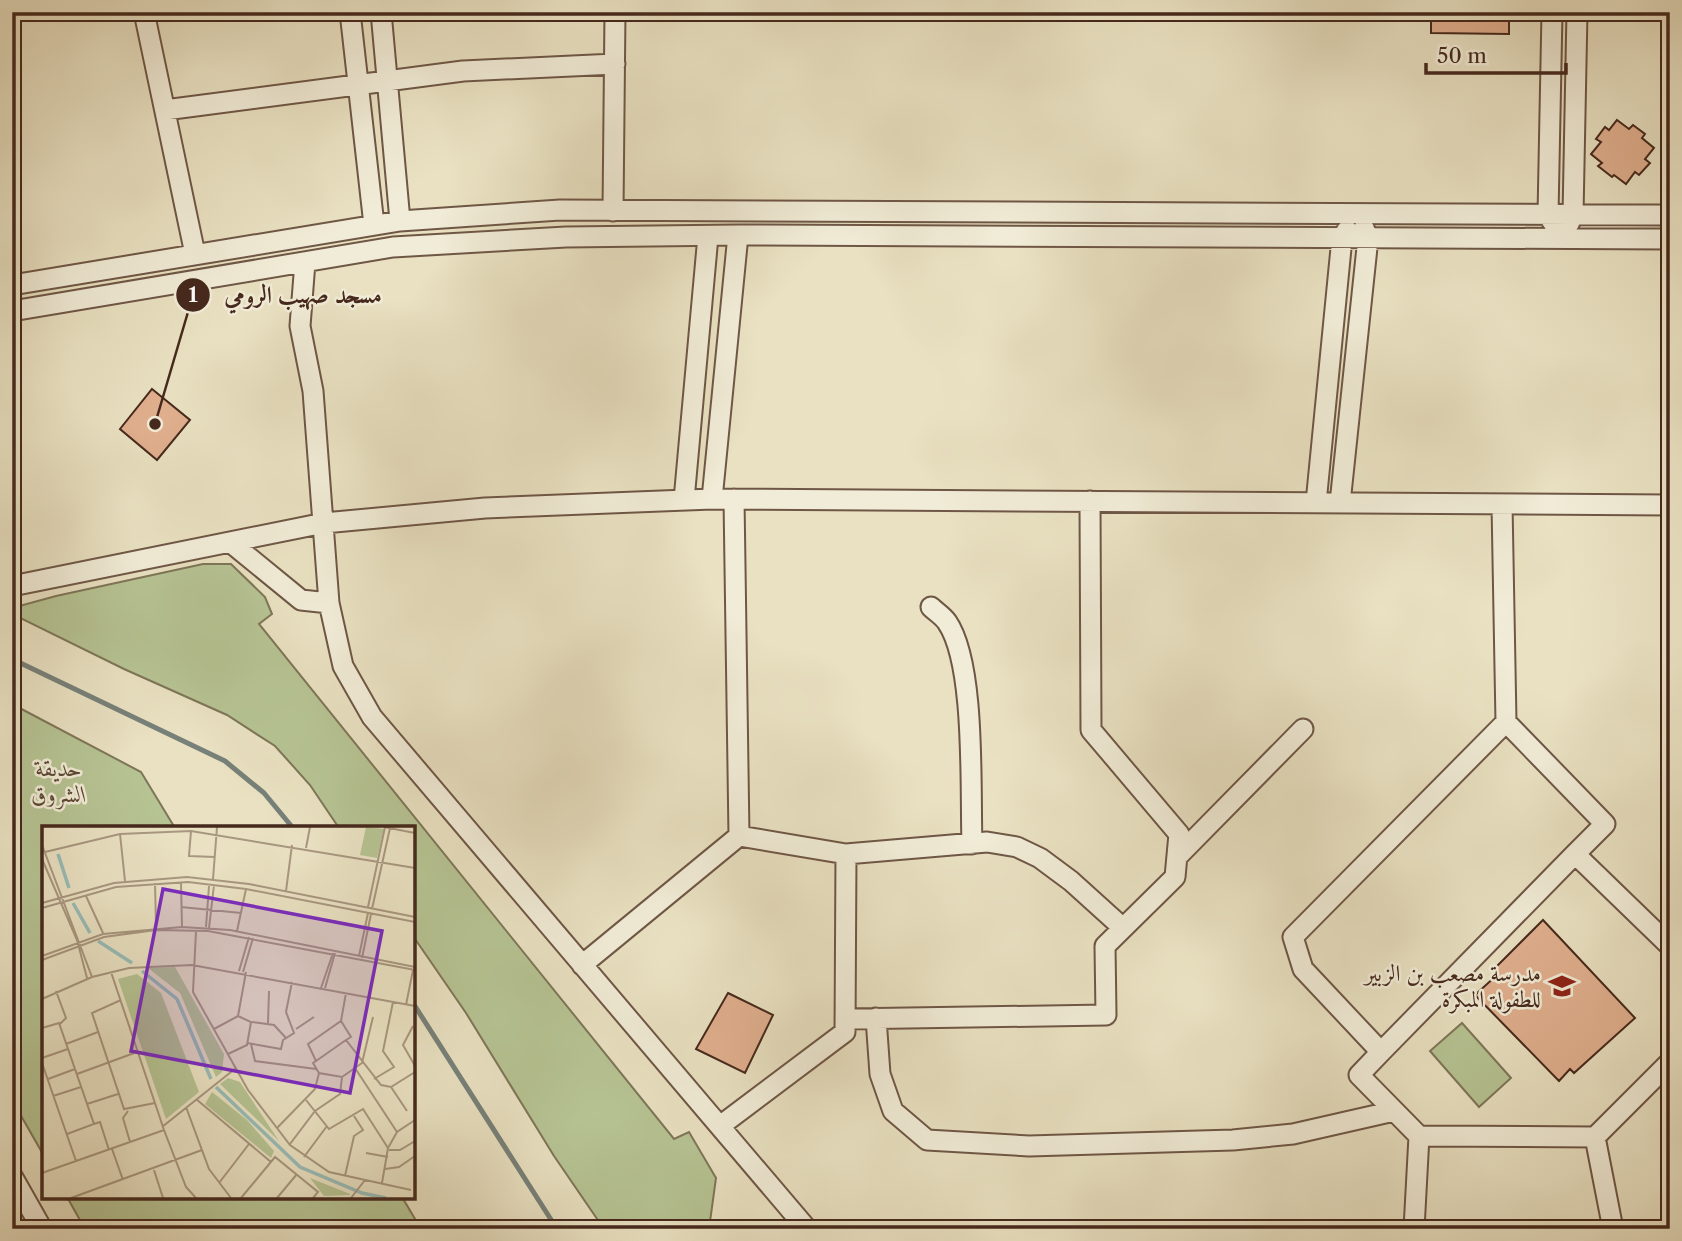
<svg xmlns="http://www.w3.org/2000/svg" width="1682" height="1241" viewBox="0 0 1682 1241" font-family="'Libre Caslon Text',Amiri,serif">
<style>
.green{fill:#b6c393;stroke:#7e7658;stroke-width:2}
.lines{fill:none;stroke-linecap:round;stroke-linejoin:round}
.stream{stroke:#778179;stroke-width:5}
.building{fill:#e0af8e;stroke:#46291d;stroke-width:2}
.minor-casing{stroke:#6f5746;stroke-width:23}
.minor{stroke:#f1ecd7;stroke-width:19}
.labels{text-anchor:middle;stroke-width:5;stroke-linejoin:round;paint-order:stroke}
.park-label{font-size:23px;font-style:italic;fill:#5c4835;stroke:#f1ecd7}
.poi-label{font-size:23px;fill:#46291d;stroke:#f1ecd7;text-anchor:end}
.inset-river{fill:none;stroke:#98bcb7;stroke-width:3.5}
.inset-road{fill:none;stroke:#a89780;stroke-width:2}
.view{fill:#7b2cbf;fill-opacity:0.15;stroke:#7b2cbf;stroke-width:3.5}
.inset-edge{fill:none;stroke:#46291d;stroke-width:3.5}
.leader{fill:none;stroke:#46291d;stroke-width:2.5}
.callout-dot{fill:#46291d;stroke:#f1ecd7;stroke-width:2.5}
.mark-label{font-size:21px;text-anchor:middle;font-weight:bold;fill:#fff}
.callout-label{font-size:24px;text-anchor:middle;font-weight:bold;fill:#46291d;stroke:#f1ecd7;stroke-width:5;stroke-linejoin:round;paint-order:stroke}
</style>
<rect width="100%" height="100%" fill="#e9e1c2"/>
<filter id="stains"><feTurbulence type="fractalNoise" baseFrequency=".00286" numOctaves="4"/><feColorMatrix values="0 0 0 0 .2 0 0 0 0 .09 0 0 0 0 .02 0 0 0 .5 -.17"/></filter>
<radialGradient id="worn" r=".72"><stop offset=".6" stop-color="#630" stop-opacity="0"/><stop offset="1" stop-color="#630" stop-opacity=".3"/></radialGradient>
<path class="green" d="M 203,564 L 231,564 L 265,597 L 272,614 L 259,624 L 674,1139 L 689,1132 L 716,1178 L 709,1229 L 604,1229 L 554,1156 L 466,1013 L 413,936 L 413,828 L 339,828 L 310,785 L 275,746 L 227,715 L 124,669 L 12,614 L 12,608 L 56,596 Z
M 12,704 L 141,772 L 175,828 L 44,828 L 44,1156 L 12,1100 Z
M 1462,1023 L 1511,1078 L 1479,1107 L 1430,1051 Z
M 67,1197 L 402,1197 L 421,1229 L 85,1229 Z"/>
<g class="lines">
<path class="stream" d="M 12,659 L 225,761 L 264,793 L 293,828
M 413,1003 L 557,1229"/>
</g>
<path class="building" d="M 1431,12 L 1509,12 L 1509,34 L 1431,33 Z
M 1617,120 L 1629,129 L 1633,125 L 1645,134 L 1642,138 L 1654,148 L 1645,159 L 1650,163 L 1639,175 L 1635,172 L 1626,184 L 1614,175 L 1612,177 L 1598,166 L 1602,163 L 1591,154 L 1601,142 L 1596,139 L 1605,127 L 1609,130 Z
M 152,389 L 190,420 L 157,460 L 120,429 Z
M 1543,920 L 1635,1018 L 1574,1073 L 1570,1069 L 1559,1081 L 1475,995 L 1497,975 L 1493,970 Z
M 728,993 L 773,1015 L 745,1073 L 696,1049 Z"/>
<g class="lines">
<defs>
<path id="minor" d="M 144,12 L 195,254
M 350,12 L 374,225
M 381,12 L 400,221
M 1552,12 L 1548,215 L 1555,226
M 165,110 L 463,71 L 615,64
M 613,211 L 615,12
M 1569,224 L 1573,215 L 1577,12
M 305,262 L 300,326 L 313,391 L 329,603 L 343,666 L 372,717 L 807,1229
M 12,285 L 400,221 L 560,210 L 1670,215
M 12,311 L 393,247 L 566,237 L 738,235 L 1670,239
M 712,499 L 738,235
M 684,500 L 708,236
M 1316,503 L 1342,238 L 1347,230
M 1340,503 L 1368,238 L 1364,228
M 1502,504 L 1506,722
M 230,542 L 301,600 L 329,603
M 12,586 L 324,523 L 485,508 L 712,499 L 1670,505
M 931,607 C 936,612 943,616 947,622 C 976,664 970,790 972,844
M 846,854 L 987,842 L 1017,847 L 1040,858 L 1071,881 L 1123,928
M 1575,854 L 1670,946
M 1177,857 L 1303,729
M 582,965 L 739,836 L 734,499
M 876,1018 L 880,1074 L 893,1111 L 927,1140 L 1029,1146 L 1233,1140 L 1293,1134 L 1394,1111
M 845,1019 L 1106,1015 L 1105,946 L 1175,877 L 1179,834 L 1091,730 L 1090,501
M 1381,1052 L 1303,969 L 1293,937 L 1506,722 L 1605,824 L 1575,854 L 1381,1052 L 1359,1075 L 1419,1136 L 1595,1137 L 1670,1062
M 720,1126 L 845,1032 L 846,854 L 739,836
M 1595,1137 L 1613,1229
M 12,1176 L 42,1229
M 1414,1229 L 1419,1136"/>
</defs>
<use href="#minor" class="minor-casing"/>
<use href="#minor" class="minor"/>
</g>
<defs>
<symbol id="school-bare" viewBox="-9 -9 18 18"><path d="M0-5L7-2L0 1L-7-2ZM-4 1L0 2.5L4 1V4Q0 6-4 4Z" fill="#8f2418" stroke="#f1ecd7" stroke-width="2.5" paint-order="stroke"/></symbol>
</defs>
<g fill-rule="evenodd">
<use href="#school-bare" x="1543" y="967" width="38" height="38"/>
</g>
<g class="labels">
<g class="park-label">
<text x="59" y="776">حديقة<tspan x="59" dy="26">الشروق</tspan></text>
</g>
<g class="poi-label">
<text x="1541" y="981">مدرسة مصعب بن الزبير<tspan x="1541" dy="26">للطفولة المبكرة</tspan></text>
</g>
</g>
<g transform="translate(42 826)">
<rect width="373" height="373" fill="#e9e1c2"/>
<path d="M 324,1 L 342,3 L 335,32 L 318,29 ZM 133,141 L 182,228 L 180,246 L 174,251 L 138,167 L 106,142 ZM 95,148 L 119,167 L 157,266 L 124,293 L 76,153 ZM 186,252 L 198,256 L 237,315 L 178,258 ZM 170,266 L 205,294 L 232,325 L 229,332 L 163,278 ZM 268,352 L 308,368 L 308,369 L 282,370 Z" fill="#b6c393"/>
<path class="inset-river" d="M 16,28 L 27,62M 31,77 L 48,107M 56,115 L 90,137M 100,145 L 135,173 L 169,253M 174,261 L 258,341 L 320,367 L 344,372"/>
<path class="inset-road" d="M 342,1 L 373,7M 149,5 L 147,30 L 173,31M 78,8 L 83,55M 0,19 L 50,151M 264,22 L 268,1M 3,26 L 78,8 L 149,5 L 373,42M 0,33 L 35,114 L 45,152M 171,53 L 175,1M 113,57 L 114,100M 139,57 L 140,101M 244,65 L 250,19M 44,70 L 61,107M 0,77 L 72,57 L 145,51 L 207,58 L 373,91M 139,81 L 199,87M 326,81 L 343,1M 0,82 L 74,61 L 146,56 L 204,63 L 373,96M 330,83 L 348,2M 164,101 L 167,60M 167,102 L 172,59M 154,105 L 151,166 L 206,264 L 248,319 L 287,346 L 369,364M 195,105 L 204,63M 0,130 L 61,108 L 140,101 L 188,104 L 373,141M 317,130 L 326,87M 320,132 L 329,88M 0,134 L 62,111 L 114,104 L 166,105 L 373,144M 197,145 L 207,111M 69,146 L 122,304 L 144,361 L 154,372M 201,146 L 211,112M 279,162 L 291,127M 283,162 L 293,127M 14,165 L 24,192 L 17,199M 0,173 L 50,151 L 87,142 L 150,139 L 373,180M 79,174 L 50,187 L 82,283 L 113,277M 364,179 L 371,144M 299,195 L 304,167M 210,196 L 232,199 L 244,212M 226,197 L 227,165M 371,200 L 361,219 L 373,240M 0,202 L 17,197 L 52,298 L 25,308M 172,203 L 196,190 L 204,146M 254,203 L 272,191M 304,214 L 339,259 L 349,261 L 373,246M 205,217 L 239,223 L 241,214 L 252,207 L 244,186 L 250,156M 24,218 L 56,206M 209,218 L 213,235 L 274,243M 186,228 L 205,219 L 209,196 L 196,190M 0,232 L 26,223M 274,235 L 266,218 L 299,195 L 309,211 L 304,214 L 274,235 L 271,237 L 277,247 L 300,251 L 320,237 L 331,191M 0,237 L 34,335M 313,242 L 355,306M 35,248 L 95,226M 6,253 L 33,243M 332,253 L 352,241 L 341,225 L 351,176M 349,261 L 365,285M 11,270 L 39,261M 154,273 L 229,336M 264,274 L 287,303 L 321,283 L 346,322M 45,278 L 76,268M 144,281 L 167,343 L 189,372M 86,285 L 81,292 L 88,316M 52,298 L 58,296 L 67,324M 120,301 L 194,242M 235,302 L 273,263 L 277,247M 248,318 L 273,285 L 298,268 L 300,251M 70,323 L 81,354M 347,324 L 358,324 L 373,315M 324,327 L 346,331M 262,331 L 285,300M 343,343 L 357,341 L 373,330M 112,344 L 121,372M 0,347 L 122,304M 303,350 L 312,310 L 321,304 L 312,290M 177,357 L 207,318M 340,357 L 346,322 L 355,306 L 373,294M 29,372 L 160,324M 199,372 L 233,331 L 276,366 L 271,372M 235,372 L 255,348M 309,372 L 323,354"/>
<path class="view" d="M 121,63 L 340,105 L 308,267 L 89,225 Z"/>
<rect width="373" height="373" class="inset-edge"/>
</g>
<path class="leader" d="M155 424L193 295"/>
<g class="callout-dot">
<circle cx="155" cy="424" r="7"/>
<circle cx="193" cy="295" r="18"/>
</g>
<g class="mark-label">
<text x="193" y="302">1</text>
</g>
<g class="callout-label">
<text x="303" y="303">مسجد صهيب الرومي</text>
</g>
<rect width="1682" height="1241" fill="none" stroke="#e9e1c2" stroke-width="42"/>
<rect x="14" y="14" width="1654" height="1213" fill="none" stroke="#46291d" stroke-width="3.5"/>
<rect x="21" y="21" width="1640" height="1199" fill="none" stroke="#46291d" stroke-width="2"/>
<path d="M1426 63v10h140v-10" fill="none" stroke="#46291d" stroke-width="3.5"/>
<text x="1437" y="63" font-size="21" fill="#46291d" stroke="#f1ecd7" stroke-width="5" paint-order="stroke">50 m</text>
<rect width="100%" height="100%" filter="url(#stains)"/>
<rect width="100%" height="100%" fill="url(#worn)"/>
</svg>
